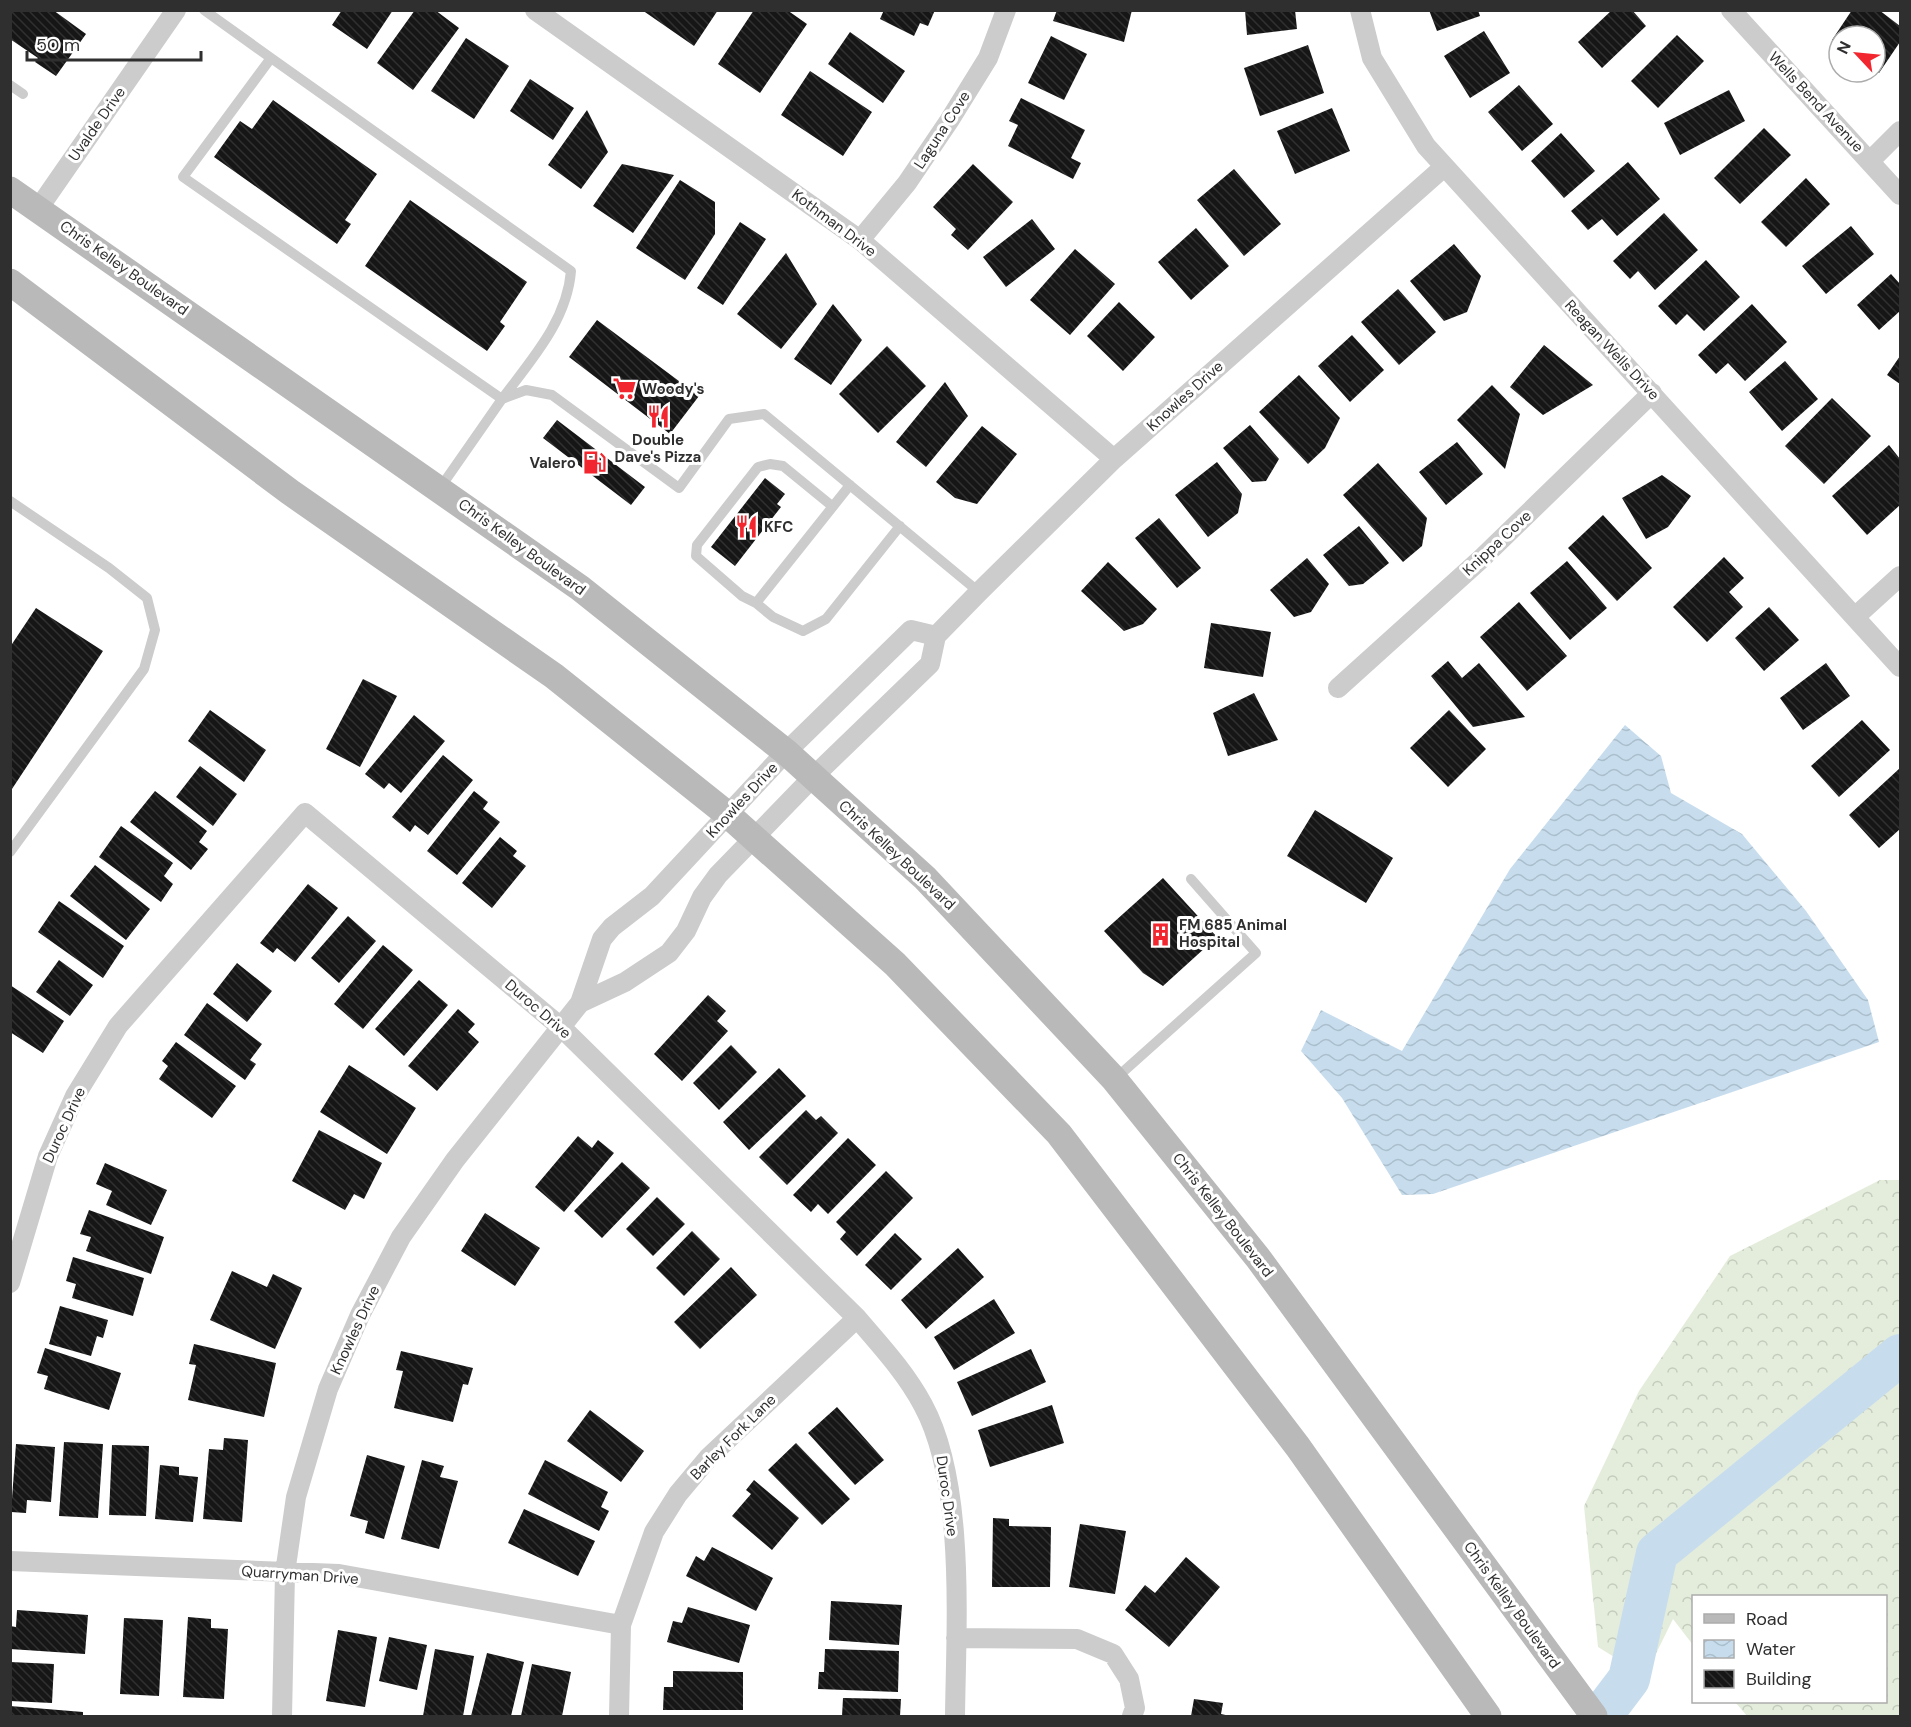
<svg xmlns="http://www.w3.org/2000/svg" width="1911" height="1727" viewBox="0 0 1911 1727" font-family="'DM Sans',sans-serif">
<style>
.forest{fill:url(#forest-crowns)}
.water{fill:url(#water-waves)}
.lines{fill:none;stroke-linecap:round;stroke-linejoin:round}
.river{stroke:#c7ddee;stroke-width:42}
.building{fill:url(#building-back-hatch)}
.service{stroke:#ccc;stroke-width:10}
.minor{stroke:#ccc;stroke-width:20}
.secondary{stroke:#b9b9b9;stroke-width:27}
.labels{text-anchor:middle;stroke-width:6;stroke-linejoin:round;paint-order:stroke}
.street-label{font-size:15px;fill:#2f2f2f;stroke:#fff}
.poi-label{font-size:15px;font-weight:bold;fill:#2f2f2f;stroke:#fff;text-anchor:start}
</style>
<defs>
<pattern id="forest-crowns" width="20" height="18" patternUnits="userSpaceOnUse" patternTransform="scale(1.5)"><rect width="20" height="18" fill="#e4eddc"/><path d="M2 6a3 3 0 1 1 6 0M12 15a3 3 0 1 1 6 0" fill="none" stroke="#c4ccbd"/></pattern>
<pattern id="water-waves" width="16" height="10" patternUnits="userSpaceOnUse" patternTransform="scale(1.5)"><rect width="16" height="10" fill="#c7ddee"/><path d="M0 5q4-4 8 0t8 0" fill="none" stroke="#abbecc"/></pattern>
<pattern id="building-back-hatch" width="6" height="6" patternUnits="userSpaceOnUse" patternTransform="scale(1.5)"><rect width="6" height="6" fill="#161616"/><path d="M-1 5l2 2M0 0l6 6M5-1l2 2" fill="none" stroke="#303030"/></pattern>
</defs>
<rect width="100%" height="100%" fill="#fff"/>
<path class="forest" d="M 1880,1180 L 1900,1180 L 1900,1716 L 1747,1716 L 1735,1702 L 1886,1702 L 1886,1596 L 1694,1596 L 1693,1645 L 1673,1619 L 1645,1676 L 1598,1647 L 1584,1506 L 1639,1391 L 1730,1256 Z"/>
<path class="water" d="M 1625,725 L 1661,756 L 1671,793 L 1742,834 L 1806,911 L 1868,1000 L 1879,1042 L 1433,1194 L 1402,1195 L 1342,1098 L 1301,1051 L 1321,1010 L 1402,1051 L 1510,869 Z"/>
<g class="lines">
<path class="river" d="M 1601,1716 L 1629,1679 L 1657,1553 L 1900,1355"/>
</g>
<path class="building" d="M 10,10 L 53,10 L 86,34 L 56,76 L 35,62 L 38,58 L 10,39 Z
M 342,10 L 393,10 L 367,49 L 332,25 Z
M 415,10 L 435,10 L 459,28 L 413,90 L 377,63 Z
M 642,10 L 718,10 L 694,46 Z
M 754,10 L 787,10 L 807,24 L 760,93 L 718,64 Z
M 884,10 L 935,10 L 928,26 L 920,23 L 914,36 L 880,19 Z
M 1057,10 L 1132,10 L 1124,42 L 1053,21 Z
M 1245,10 L 1295,10 L 1297,29 L 1247,35 Z
M 1429,10 L 1478,10 L 1480,16 L 1437,31 Z
M 1612,10 L 1632,10 L 1646,26 L 1602,68 L 1578,42 Z
M 1852,10 L 1879,10 L 1900,26 L 1900,42 L 1879,73 L 1875,71 L 1875,36 L 1839,36 L 1839,45 L 1832,40 Z
M 1484,31 L 1510,73 L 1470,98 L 1444,56 Z
M 850,32 L 905,71 L 883,103 L 828,64 Z
M 1677,35 L 1704,61 L 1658,108 L 1631,81 Z
M 1051,36 L 1087,54 L 1064,100 L 1028,83 Z
M 466,38 L 509,66 L 474,119 L 431,91 Z
M 1308,45 L 1324,93 L 1260,116 L 1244,68 Z
M 810,71 L 872,112 L 843,156 L 781,115 Z
M 530,79 L 574,108 L 553,140 L 510,111 Z
M 1519,85 L 1553,124 L 1522,151 L 1488,112 Z
M 1729,90 L 1745,121 L 1680,155 L 1664,123 Z
M 1021,98 L 1085,130 L 1071,158 L 1081,163 L 1073,179 L 1008,146 L 1018,125 L 1009,121 Z
M 273,100 L 377,174 L 345,220 L 351,224 L 337,244 L 214,157 L 240,121 L 252,129 Z
M 1332,108 L 1350,151 L 1295,174 L 1277,131 Z
M 587,110 L 608,152 L 581,189 L 548,165 Z
M 1764,128 L 1791,155 L 1740,204 L 1714,178 Z
M 1561,133 L 1595,171 L 1564,198 L 1531,161 Z
M 1628,162 L 1660,199 L 1617,236 L 1602,219 L 1588,230 L 1571,211 Z
M 622,164 L 674,175 L 633,233 L 593,206 Z
M 973,164 L 1013,202 L 968,250 L 951,235 L 956,229 L 933,207 Z
M 1234,169 L 1281,224 L 1244,256 L 1197,200 Z
M 1806,178 L 1830,204 L 1786,247 L 1761,222 Z
M 680,180 L 715,202 L 715,234 L 685,280 L 636,248 Z
M 410,200 L 527,282 L 500,322 L 505,326 L 487,351 L 365,266 Z
M 1664,213 L 1698,250 L 1655,290 L 1638,271 L 1630,279 L 1613,261 Z
M 1032,219 L 1055,249 L 1006,287 L 983,257 Z
M 740,222 L 766,239 L 723,305 L 697,288 Z
M 1851,226 L 1874,254 L 1826,294 L 1802,266 Z
M 1196,228 L 1229,266 L 1191,300 L 1158,262 Z
M 1454,244 L 1481,276 L 1467,312 L 1444,321 L 1410,281 Z
M 1075,249 L 1115,284 L 1070,335 L 1030,300 Z
M 786,253 L 817,304 L 781,349 L 737,314 Z
M 1706,260 L 1740,297 L 1704,331 L 1687,314 L 1676,325 L 1658,306 Z
M 1891,274 L 1900,284 L 1900,311 L 1879,330 L 1857,305 Z
M 1398,289 L 1436,332 L 1399,365 L 1361,322 Z
M 1119,302 L 1155,337 L 1123,371 L 1087,336 Z
M 833,304 L 862,340 L 831,385 L 794,359 Z
M 1752,304 L 1787,342 L 1745,381 L 1728,363 L 1716,374 L 1698,355 Z
M 597,320 L 699,396 L 670,434 L 569,357 Z
M 1352,335 L 1384,370 L 1350,402 L 1318,366 Z
M 1544,345 L 1593,385 L 1543,415 L 1510,387 Z
M 887,346 L 926,386 L 878,433 L 839,394 Z
M 1900,356 L 1900,384 L 1887,375 Z
M 1785,361 L 1818,399 L 1782,431 L 1749,392 Z
M 1299,375 L 1340,418 L 1325,448 L 1308,464 L 1259,412 Z
M 945,382 L 968,416 L 926,467 L 896,442 Z
M 1492,385 L 1520,414 L 1505,469 L 1457,420 Z
M 1832,398 L 1871,436 L 1824,484 L 1785,446 Z
M 557,420 L 645,487 L 631,505 L 543,438 Z
M 1250,425 L 1279,459 L 1266,481 L 1252,482 L 1223,448 Z
M 982,426 L 1017,454 L 977,504 L 955,498 L 936,482 Z
M 1457,442 L 1483,474 L 1446,505 L 1419,472 Z
M 1889,445 L 1900,459 L 1900,505 L 1867,535 L 1832,496 Z
M 1217,462 L 1242,494 L 1238,513 L 1208,537 L 1175,495 Z
M 1378,463 L 1427,518 L 1422,546 L 1403,562 L 1343,495 Z
M 1662,475 L 1691,496 L 1668,527 L 1646,539 L 1622,498 Z
M 765,478 L 785,494 L 777,504 L 781,507 L 735,566 L 711,547 Z
M 1603,515 L 1652,568 L 1617,601 L 1568,548 Z
M 1159,518 L 1201,568 L 1177,588 L 1135,538 Z
M 1359,526 L 1389,563 L 1363,584 L 1349,586 L 1323,555 Z
M 1724,557 L 1744,578 L 1729,592 L 1743,607 L 1707,642 L 1673,607 Z
M 1307,558 L 1329,584 L 1311,612 L 1294,617 L 1270,590 Z
M 1567,561 L 1607,608 L 1570,640 L 1530,593 Z
M 1108,562 L 1157,609 L 1143,624 L 1124,631 L 1081,591 Z
M 1519,602 L 1567,656 L 1527,691 L 1480,637 Z
M 1769,607 L 1799,640 L 1764,671 L 1735,638 Z
M 36,608 L 103,651 L 10,792 L 10,647 Z
M 1211,623 L 1271,632 L 1263,677 L 1204,668 Z
M 1448,661 L 1462,678 L 1479,663 L 1525,717 L 1473,727 L 1431,676 Z
M 1826,663 L 1850,696 L 1803,730 L 1780,698 Z
M 363,679 L 397,696 L 360,767 L 326,749 Z
M 1254,693 L 1278,740 L 1228,756 L 1213,713 Z
M 210,710 L 266,750 L 244,782 L 188,741 Z
M 1449,710 L 1486,749 L 1448,787 L 1410,748 Z
M 414,715 L 445,741 L 401,793 L 389,783 L 384,789 L 365,774 Z
M 1862,720 L 1890,750 L 1839,797 L 1811,766 Z
M 443,755 L 473,780 L 428,835 L 415,825 L 410,832 L 392,817 Z
M 200,766 L 237,794 L 213,826 L 176,797 Z
M 1900,768 L 1900,829 L 1879,848 L 1849,815 Z
M 155,791 L 207,831 L 199,842 L 208,849 L 191,870 L 130,822 Z
M 474,791 L 488,802 L 483,809 L 500,822 L 457,875 L 427,851 Z
M 1315,810 L 1393,858 L 1366,903 L 1287,856 Z
M 121,826 L 173,863 L 164,876 L 173,884 L 161,902 L 99,857 Z
M 500,837 L 517,851 L 513,856 L 526,866 L 492,908 L 462,883 Z
M 95,865 L 150,909 L 126,940 L 70,896 Z
M 1163,878 L 1217,937 L 1163,986 L 1143,973 L 1104,931 Z
M 308,884 L 338,908 L 295,962 L 277,948 L 273,953 L 260,943 Z
M 59,901 L 124,946 L 103,978 L 38,932 Z
M 348,916 L 376,941 L 339,983 L 311,958 Z
M 383,945 L 413,970 L 363,1029 L 334,1004 Z
M 59,960 L 93,985 L 70,1016 L 36,992 Z
M 237,963 L 272,991 L 247,1022 L 213,994 Z
M 419,980 L 448,1005 L 404,1056 L 375,1029 Z
M 10,985 L 64,1021 L 43,1053 L 10,1032 Z
M 708,995 L 726,1011 L 717,1021 L 728,1031 L 682,1081 L 654,1054 Z
M 207,1003 L 262,1044 L 250,1060 L 256,1064 L 245,1080 L 184,1035 Z
M 458,1009 L 475,1024 L 468,1032 L 479,1042 L 437,1091 L 408,1066 Z
M 176,1042 L 236,1086 L 212,1118 L 159,1079 L 168,1066 L 162,1061 Z
M 731,1045 L 757,1072 L 719,1110 L 693,1083 Z
M 349,1065 L 416,1108 L 387,1154 L 320,1112 Z
M 779,1068 L 806,1096 L 749,1150 L 723,1122 Z
M 806,1110 L 816,1120 L 821,1116 L 838,1133 L 787,1185 L 759,1157 Z
M 319,1130 L 382,1163 L 364,1199 L 354,1194 L 345,1210 L 292,1181 Z
M 578,1136 L 592,1148 L 598,1140 L 614,1153 L 564,1212 L 535,1187 Z
M 848,1138 L 876,1165 L 828,1214 L 818,1204 L 811,1212 L 793,1195 Z
M 622,1162 L 650,1188 L 602,1238 L 574,1211 Z
M 105,1163 L 167,1190 L 151,1225 L 106,1205 L 112,1191 L 96,1184 Z
M 886,1171 L 913,1198 L 857,1256 L 840,1239 L 846,1232 L 836,1222 Z
M 657,1197 L 685,1224 L 653,1256 L 626,1229 Z
M 89,1210 L 164,1237 L 151,1274 L 86,1251 L 91,1237 L 80,1234 Z
M 485,1213 L 540,1248 L 515,1286 L 461,1251 Z
M 692,1231 L 720,1259 L 684,1296 L 656,1268 Z
M 895,1233 L 922,1259 L 891,1290 L 865,1265 Z
M 958,1248 L 984,1277 L 926,1329 L 901,1300 Z
M 73,1257 L 144,1278 L 133,1316 L 72,1298 L 76,1284 L 66,1281 Z
M 731,1267 L 757,1295 L 700,1349 L 674,1322 Z
M 232,1271 L 267,1287 L 273,1274 L 302,1288 L 275,1349 L 210,1320 Z
M 994,1299 L 1015,1333 L 954,1370 L 934,1337 Z
M 60,1306 L 108,1320 L 103,1338 L 97,1336 L 91,1356 L 49,1344 Z
M 194,1344 L 276,1363 L 264,1417 L 188,1400 L 196,1365 L 189,1364 Z
M 45,1348 L 121,1373 L 109,1410 L 44,1389 L 48,1376 L 37,1373 Z
M 1031,1349 L 1046,1382 L 972,1416 L 957,1382 Z
M 401,1351 L 473,1368 L 468,1385 L 463,1384 L 453,1422 L 394,1408 L 403,1371 L 396,1370 Z
M 1052,1405 L 1064,1443 L 990,1467 L 978,1430 Z
M 837,1407 L 884,1460 L 855,1485 L 808,1433 Z
M 590,1410 L 644,1451 L 621,1482 L 567,1441 Z
M 224,1438 L 248,1440 L 242,1522 L 203,1519 L 209,1449 L 223,1450 Z
M 64,1442 L 103,1444 L 98,1518 L 59,1516 Z
M 796,1443 L 850,1499 L 822,1525 L 768,1470 Z
M 16,1444 L 55,1447 L 51,1502 L 27,1500 L 26,1513 L 11,1512 Z
M 112,1445 L 149,1446 L 146,1516 L 109,1515 Z
M 367,1455 L 405,1466 L 384,1539 L 365,1533 L 368,1521 L 350,1516 Z
M 422,1460 L 444,1466 L 440,1477 L 458,1481 L 439,1549 L 401,1539 Z
M 545,1460 L 608,1492 L 601,1507 L 609,1511 L 599,1531 L 528,1494 Z
M 160,1465 L 179,1467 L 179,1475 L 198,1477 L 193,1522 L 155,1519 Z
M 754,1480 L 799,1518 L 772,1550 L 732,1516 L 751,1494 L 746,1490 Z
M 524,1509 L 595,1541 L 578,1576 L 508,1543 Z
M 993,1518 L 1009,1519 L 1009,1526 L 1051,1527 L 1050,1587 L 992,1587 Z
M 1080,1524 L 1126,1531 L 1115,1594 L 1069,1587 Z
M 712,1547 L 773,1578 L 756,1611 L 686,1576 L 696,1556 L 704,1561 Z
M 1186,1557 L 1220,1587 L 1169,1647 L 1125,1610 L 1145,1585 L 1155,1593 Z
M 831,1601 L 902,1605 L 899,1645 L 829,1640 Z
M 688,1607 L 750,1625 L 739,1663 L 667,1642 L 673,1621 L 682,1623 Z
M 17,1610 L 88,1615 L 85,1654 L 10,1649 L 10,1626 L 16,1627 Z
M 188,1617 L 211,1619 L 211,1628 L 228,1629 L 224,1699 L 183,1697 Z
M 124,1618 L 163,1620 L 159,1696 L 120,1694 Z
M 338,1630 L 377,1637 L 365,1707 L 326,1701 Z
M 389,1637 L 427,1645 L 417,1690 L 379,1681 Z
M 435,1649 L 474,1656 L 463,1716 L 423,1716 Z
M 825,1649 L 899,1651 L 898,1692 L 818,1689 L 819,1672 L 824,1672 Z
M 487,1653 L 524,1662 L 511,1716 L 471,1716 Z
M 10,1662 L 54,1664 L 52,1703 L 10,1701 Z
M 532,1664 L 571,1672 L 562,1716 L 521,1716 Z
M 673,1671 L 743,1672 L 743,1710 L 663,1710 L 664,1687 L 673,1687 Z
M 843,1698 L 901,1699 L 900,1716 L 842,1716 Z
M 1194,1699 L 1223,1703 L 1221,1714 L 1230,1716 L 1191,1716 Z
M 10,1706 L 83,1712 L 83,1716 L 10,1716 Z"/>
<g class="lines">
<path class="service" d="M 204,10 L 271,58 L 183,177 L 502,399 C 531,360 567,321 571,271 L 271,58
M 10,85 L 23,94
M 850,485 L 756,603 L 773,617 L 803,631 L 826,619 L 900,526
M 440,488 L 502,399 L 526,390 L 552,395 L 679,488 L 729,419 L 764,414 L 979,592
M 10,501 L 109,568 L 147,598 L 155,630 L 144,669 L 10,852
M 756,603 L 742,596 L 696,556 L 697,545 L 758,467 L 770,464 L 783,466 L 832,506
M 1115,1079 L 1256,953 L 1191,879"/>
<path class="minor" d="M 535,10 L 860,240 L 1114,459
M 1360,10 L 1372,58 L 1426,146 L 1900,667
M 1731,10 L 1900,195
M 1870,161 L 1900,131
M 38,209 L 176,10
M 860,240 L 907,183 L 949,121 L 988,58 L 1006,10
M 1856,616 L 1900,576
M 1338,688 L 1481,559 L 1652,393
M 580,1003 L 625,982 L 669,953 L 686,931 L 702,897 L 718,875 L 813,777 L 930,664 L 936,636 L 979,592 L 1114,459 L 1444,167
M 10,1283 L 48,1156 L 75,1096 L 118,1026 L 305,813 L 562,1028 L 857,1318 C 881,1346 906,1373 923,1405 C 966,1484 956,1627 955,1716
M 10,1561 L 339,1574 L 621,1625
M 956,1638 L 1077,1639 L 1113,1654 L 1129,1679 L 1135,1708 L 1132,1716
M 282,1716 L 285,1573 L 296,1497 L 328,1389 L 360,1315 L 401,1237 L 455,1160 L 580,1003 L 602,939 L 612,927 L 652,896 L 786,752 L 911,630 L 936,636
M 619,1716 L 621,1625 L 654,1532 L 678,1494 L 709,1457 L 857,1318"/>
<path class="secondary" d="M 10,190 L 580,588 L 786,752 L 925,878 L 1114,1079 L 1258,1258 L 1594,1716
M 10,282 L 290,492 L 554,676 L 727,814 L 895,964 L 1059,1134 L 1298,1447 L 1488,1716"/>
</g>
<defs>
<symbol id="supermarket-bare" viewBox="-9 -9 18 18"><path d="M-6-5.5h2.5l.6 2H6L4.5 2H-2.5L-4.4-4H-6ZM-1.5 3.2a1.3 1.3 0 1 0 .1 0ZM3 3.2a1.3 1.3 0 1 0 .1 0Z" fill="#f1262e" stroke="#fff" stroke-width="2.5" paint-order="stroke"/></symbol>
<symbol id="restaurant-bare" viewBox="-9 -9 18 18"><path d="M-5-6h1v4h1v-4h1v4h1v-4h1v5L-1.5 .5V6h-2V.5L-5-1ZM5-6V6H3V1.5H1.5Q1.5-4 5-6Z" fill="#f1262e" stroke="#fff" stroke-width="2.5" paint-order="stroke"/></symbol>
<symbol id="fuel-bare" viewBox="-9 -9 18 18"><path d="M-5.5-6h7V0h2V4h1.3V-2.5L3-4.5l.8-.8L6-3V5H2.5V1h-1V6h-7ZM-4.2-4.7v3.2H.2V-4.7Z" fill="#f1262e" stroke="#fff" stroke-width="2.5" paint-order="stroke"/></symbol>
<symbol id="building-bare" viewBox="-9 -9 18 18"><path d="M-4-6H4V6H1V3H-1V6H-4ZM-2.5-4.3h1.7v1.8h-1.7ZM.8-4.3h1.7v1.8H.8ZM-2.5-1h1.7V.8h-1.7ZM.8-1h1.7V.8H.8Z" fill="#f1262e" stroke="#fff" stroke-width="2.5" paint-order="stroke"/></symbol>
</defs>
<g fill-rule="evenodd">
<use href="#supermarket-bare" x="608" y="372" width="33" height="33"/>
<use href="#restaurant-bare" x="642" y="400" width="33" height="33"/>
<use href="#fuel-bare" x="578" y="446" width="33" height="33"/>
<use href="#restaurant-bare" x="730" y="510" width="33" height="33"/>
<use href="#building-bare" x="1144" y="918" width="33" height="33"/>
</g>
<g class="labels">
<g class="street-label">
<text transform="translate(1816 102) rotate(47)" y="5">Wells Bend Avenue</text>
<text transform="translate(97 124) rotate(-55)" y="5">Uvalde Drive</text>
<text transform="translate(942 130) rotate(-57)" y="5">Laguna Cove</text>
<text transform="translate(834 223) rotate(37)" y="5">Kothman Drive</text>
<text transform="translate(124 268) rotate(35)" y="5">Chris Kelley Boulevard</text>
<text transform="translate(1612 350) rotate(47)" y="5">Reagan Wells Drive</text>
<text transform="translate(1185 396) rotate(-42)" y="5">Knowles Drive</text>
<text transform="translate(1497 543) rotate(-43)" y="5">Knippa Cove</text>
<text transform="translate(522 547) rotate(36)" y="5">Chris Kelley Boulevard</text>
<text transform="translate(742 800) rotate(-47)" y="5">Knowles Drive</text>
<text transform="translate(897 855) rotate(43)" y="5">Chris Kelley Boulevard</text>
<text transform="translate(538 1009) rotate(41)" y="5">Duroc Drive</text>
<text transform="translate(64 1125) rotate(-65)" y="5">Duroc Drive</text>
<text transform="translate(1223 1215) rotate(52)" y="5">Chris Kelley Boulevard</text>
<text transform="translate(355 1330) rotate(-65)" y="5">Knowles Drive</text>
<text transform="translate(733 1437) rotate(-45)" y="5">Barley Fork Lane</text>
<text transform="translate(947 1496) rotate(82)" y="5">Duroc Drive</text>
<text transform="translate(300 1575) rotate(4)" y="5">Quarryman Drive</text>
<text transform="translate(1512 1605) rotate(54)" y="5">Chris Kelley Boulevard</text>
</g>
<g class="poi-label">
<text x="642" y="394">Woody's</text>
<text x="658" y="445" text-anchor="middle">Double<tspan x="658" dy="17">Dave's Pizza</tspan></text>
<text x="576" y="468" text-anchor="end">Valero</text>
<text x="764" y="532">KFC</text>
<text x="1179" y="930">FM 685 Animal<tspan x="1179" dy="17">Hospital</tspan></text>
</g>
</g>
<rect width="1911" height="1727" fill="none" stroke="#2f2f2f" stroke-width="24"/>
<rect x="1692" y="1595" width="195" height="108" fill="#ffffff" stroke="#acacac" stroke-width="1.5"/>
<rect x="1704" y="1614" width="30" height="9" fill="#b9b9b9" stroke="#acacac" stroke-width="1.5"/>
<text x="1746" y="1625" font-size="18" fill="#2f2f2f">Road</text>
<rect x="1704" y="1640" width="30" height="18" fill="url(#water-waves)" stroke="#acacac" stroke-width="1.5"/>
<text x="1746" y="1655" font-size="18" fill="#2f2f2f">Water</text>
<rect x="1704" y="1670" width="30" height="18" fill="url(#building-back-hatch)" stroke="#acacac" stroke-width="1.5"/>
<text x="1746" y="1685" font-size="18" fill="#2f2f2f">Building</text>
<g transform="translate(1857 54) rotate(296)"><circle r="28" fill="#ffffff" stroke="#acacac" stroke-width="1.5"/>
<path d="M0-4.5L10 22L0 15L-10 22Z" fill="#f1262e"/>
<text y="-9" font-size="16" font-weight="bold" text-anchor="middle" fill="#2f2f2f">N</text>
</g>
<path d="M27 51v9h174v-9" fill="none" stroke="#2f2f2f" stroke-width="3"/>
<text x="36" y="51" font-size="18" fill="#2f2f2f" stroke="#ffffff" stroke-width="4.5" paint-order="stroke">50 m</text>
</svg>
